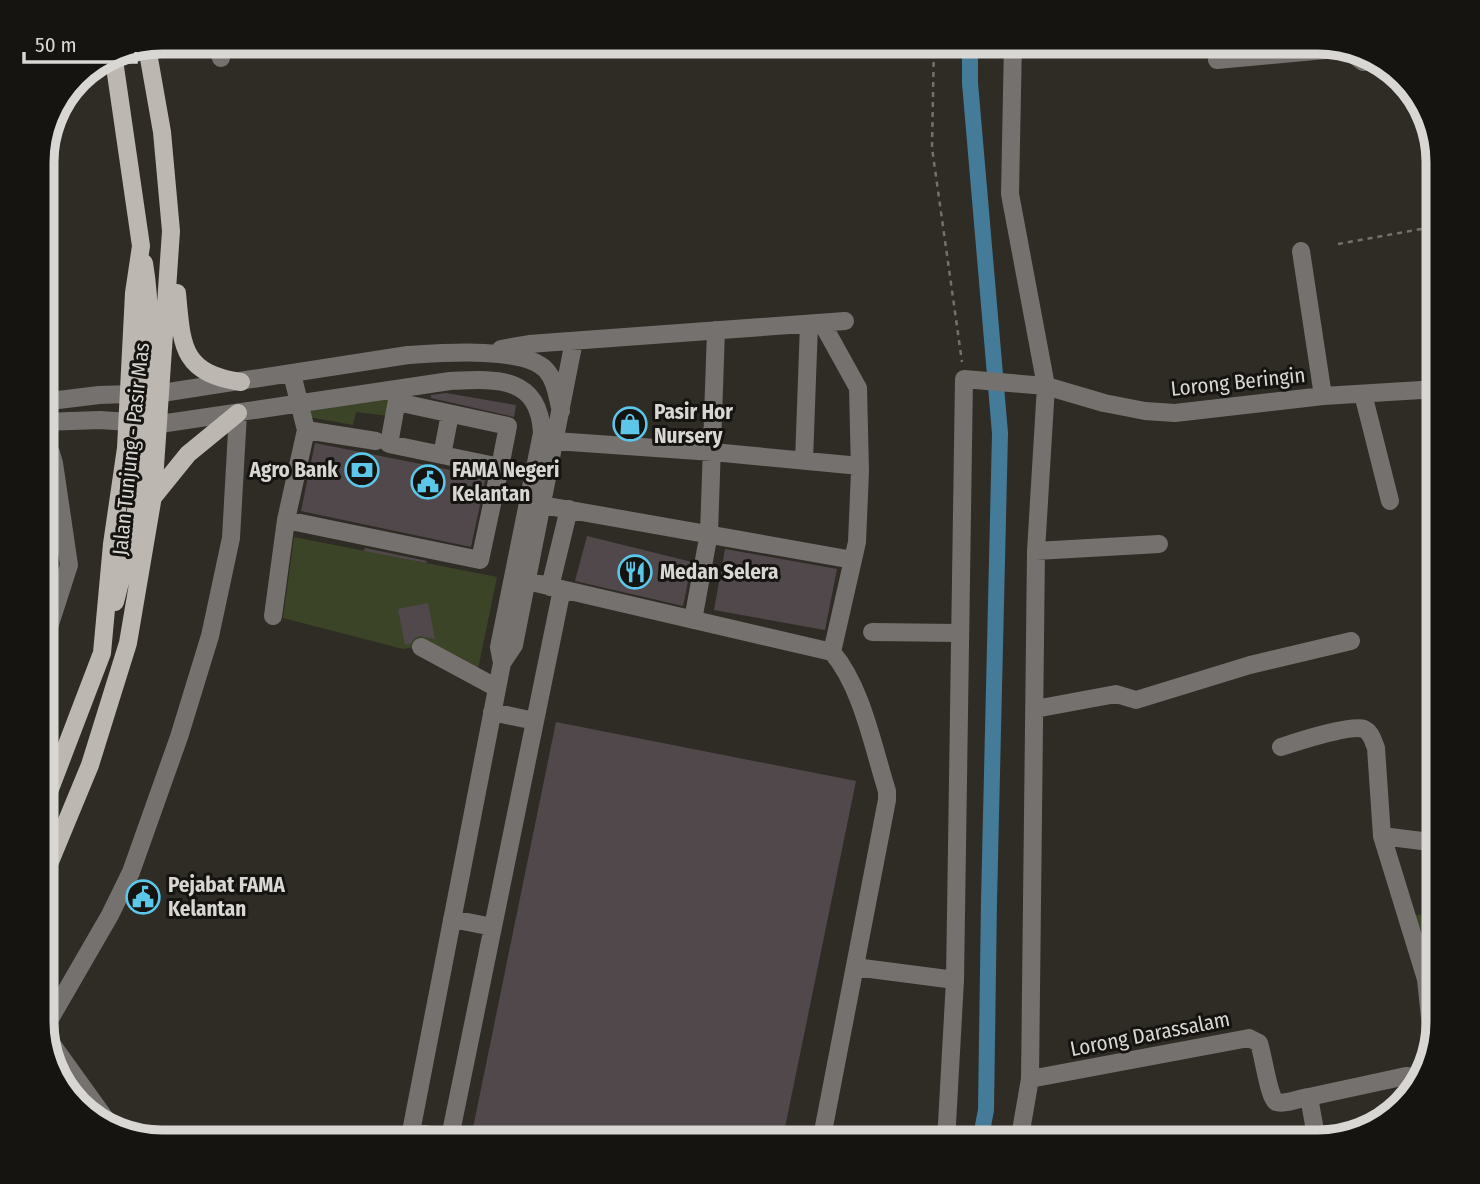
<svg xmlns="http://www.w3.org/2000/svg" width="1480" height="1184" viewBox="0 0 1480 1184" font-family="'Fira Sans Condensed',sans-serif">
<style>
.green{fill:#3c4428}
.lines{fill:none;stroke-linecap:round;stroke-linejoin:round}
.canal{stroke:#447b99;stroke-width:16}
.building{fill:#51484c}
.path{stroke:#74716b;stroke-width:2.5;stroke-dasharray:5 5;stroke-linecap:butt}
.minor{stroke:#74716f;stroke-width:18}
.major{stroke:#bcb7b1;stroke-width:18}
.labels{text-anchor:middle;stroke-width:6;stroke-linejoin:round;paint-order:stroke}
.street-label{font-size:21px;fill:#d9d7d3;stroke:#161411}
.poi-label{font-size:21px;font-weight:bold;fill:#d9d7d3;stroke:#161411;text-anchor:start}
.rim{fill:none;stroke:#d9d7d3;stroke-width:9}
</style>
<rect width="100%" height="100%" fill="#2f2c25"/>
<path class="green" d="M 392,394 L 389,416 L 356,412 L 353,425 L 309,417 L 307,406 Z
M 294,537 L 497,577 L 477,674 L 432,644 L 403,649 L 283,618 Z
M 1438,914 L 1438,1023 L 1413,915 Z"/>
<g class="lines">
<path class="canal" d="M 970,42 L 970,83 L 1000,433 L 989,901 L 986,1110 L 980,1142"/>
</g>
<path class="building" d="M 446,393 L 516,405 L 514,417 L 431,398 L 431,395 Z
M 315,443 L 486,477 L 471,547 L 301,511 Z
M 48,527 L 56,568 L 44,607 L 42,528 Z
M 587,536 L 692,562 L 683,606 L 575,581 Z
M 365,548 L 427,561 L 426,563 L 364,551 Z
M 725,549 L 837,569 L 825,630 L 714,610 Z
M 428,603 L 435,639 L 420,636 L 415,638 L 410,644 L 405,645 L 398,609 Z
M 556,722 L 856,781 L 782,1142 L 541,1142 L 473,1128 Z"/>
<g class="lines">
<path class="path" d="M 934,42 L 932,148 L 962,362
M 1338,244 L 1438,226"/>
<path class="minor" d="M 216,42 L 221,58
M 246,42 L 247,47 L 279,42
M 1013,42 L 1010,194 L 1046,386 L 1036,551 L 1030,1079 L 1019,1142
M 1354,55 L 1363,62 L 1373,62
M 1217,60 L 1336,49
M 45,142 L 49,130
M 1301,251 L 1323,396
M 822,323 L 858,388 L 860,471 L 857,542 L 832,652
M 501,349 L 529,344 L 845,321
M 292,374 L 306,430 L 376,441
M 1363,394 L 1390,501
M 42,402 L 99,395 L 162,393 L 408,355 C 439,353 524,346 546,370 C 556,381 557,397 561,411
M 397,402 L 508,426 L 500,467
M 42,422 L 100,420 L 160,424 L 450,381 C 495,379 539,375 542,433 L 499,647 L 502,663 L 409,1142
M 555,441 L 713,452 L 860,466
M 442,455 L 450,414
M 804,461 L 809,324
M 542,505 L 853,560
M 286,520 L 480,560 L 500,467 L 389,444 L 399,389
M 1036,551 L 1159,544
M 527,581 L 832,652 C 862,687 873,747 887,791 L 887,800 L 821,1142
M 550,587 L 569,509
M 273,616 L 286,520 L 306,430
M 693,620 L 709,533 L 716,330
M 872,632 L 959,633
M 421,647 L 497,688
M 42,649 L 69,565 L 54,463 L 51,453 L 42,447
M 502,663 L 514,645 L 574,341
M 1035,709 L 1116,694 L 1136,700 L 1250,665 L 1351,641
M 492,712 L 535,721
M 1281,747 C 1296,742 1351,724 1364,729 C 1371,732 1373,741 1376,748 L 1382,836 L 1426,979 L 1432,1038
M 1382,836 L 1438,843
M 452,919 L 493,927
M 855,967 L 955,980
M 43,1031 L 110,915 L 131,872 L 179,737 L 210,636 L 231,538 L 238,413
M 43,1032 L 107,1121
M 1030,1079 L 1249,1038 L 1259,1043 C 1263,1054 1269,1098 1276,1102 C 1283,1105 1301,1098 1309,1097 L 1316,1136 L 1320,1142
M 1309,1097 L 1406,1076 L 1417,1077
M 411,1131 L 465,1142
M 449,1142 L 562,589
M 946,1142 L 955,980 L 964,379 L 1046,386 L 1104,403 L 1145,411 L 1175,413 L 1323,396 L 1438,389"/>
<path class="major" d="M 177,293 C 182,346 181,373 241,382
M 154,496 L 188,454 L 238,413
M 115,602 C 124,567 133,533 138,498 C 142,471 141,444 143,417 C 148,364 153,316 144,263
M 42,810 L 102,653 L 112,544 L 126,448 L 134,293 L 141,246 L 114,60
M 42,881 L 90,765 L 128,643 L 153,496 L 171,231 L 162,132 L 147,47"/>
</g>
<defs>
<symbol id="shop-ring" viewBox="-11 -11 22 22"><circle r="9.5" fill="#161411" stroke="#5cc7e8" stroke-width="1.5"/><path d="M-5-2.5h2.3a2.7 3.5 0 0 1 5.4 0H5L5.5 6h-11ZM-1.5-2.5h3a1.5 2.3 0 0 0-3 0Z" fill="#5cc7e8"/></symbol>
<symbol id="bank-ring" viewBox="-11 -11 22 22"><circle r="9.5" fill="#161411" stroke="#5cc7e8" stroke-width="1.5"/><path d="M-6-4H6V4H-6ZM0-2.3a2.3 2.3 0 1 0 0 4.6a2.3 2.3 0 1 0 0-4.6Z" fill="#5cc7e8"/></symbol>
<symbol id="civic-ring" viewBox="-11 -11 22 22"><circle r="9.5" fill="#161411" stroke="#5cc7e8" stroke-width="1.5"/><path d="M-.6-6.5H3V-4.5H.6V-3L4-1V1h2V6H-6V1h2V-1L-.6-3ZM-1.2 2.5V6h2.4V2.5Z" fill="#5cc7e8"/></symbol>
<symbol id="restaurant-ring" viewBox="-11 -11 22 22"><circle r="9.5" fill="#161411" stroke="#5cc7e8" stroke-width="1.5"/><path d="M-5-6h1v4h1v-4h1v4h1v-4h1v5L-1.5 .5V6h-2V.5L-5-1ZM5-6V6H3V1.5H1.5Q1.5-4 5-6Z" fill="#5cc7e8"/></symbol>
</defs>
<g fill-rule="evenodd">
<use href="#shop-ring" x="611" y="405" width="38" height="38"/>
<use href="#bank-ring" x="343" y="451" width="38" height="38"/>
<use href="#civic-ring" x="409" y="463" width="38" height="38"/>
<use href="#restaurant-ring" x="616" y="553" width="38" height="38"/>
<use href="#civic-ring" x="124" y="878" width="38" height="38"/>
</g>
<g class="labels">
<g class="street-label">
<text transform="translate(1238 382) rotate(-6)" y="7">Lorong Beringin</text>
<text transform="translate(131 449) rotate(-84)" y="7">Jalan Tunjung - Pasir Mas</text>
<text transform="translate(1150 1034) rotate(-11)" y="7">Lorong Darassalam</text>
</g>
<g class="poi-label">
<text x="654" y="419">Pasir Hor<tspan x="654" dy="24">Nursery</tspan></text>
<text x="338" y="477" text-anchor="end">Agro Bank</text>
<text x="452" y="477">FAMA Negeri<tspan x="452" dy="24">Kelantan</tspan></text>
<text x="660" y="579">Medan Selera</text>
<text x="168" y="892">Pejabat FAMA<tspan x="168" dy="24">Kelantan</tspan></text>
</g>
</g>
<path d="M0 0H1480V1184H0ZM162 54H1318A108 108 0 0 1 1426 162V1022A108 108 0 0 1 1318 1130H162A108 108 0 0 1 54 1022V162A108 108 0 0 1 162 54Z" fill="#161411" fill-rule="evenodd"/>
<path class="rim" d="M162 54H1318A108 108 0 0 1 1426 162V1022A108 108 0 0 1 1318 1130H162A108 108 0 0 1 54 1022V162A108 108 0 0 1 162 54Z"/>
<path d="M24 52v10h112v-10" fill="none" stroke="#d9d7d3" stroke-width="3.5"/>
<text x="35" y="52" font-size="21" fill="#d9d7d3" stroke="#161411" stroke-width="5" paint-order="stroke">50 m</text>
</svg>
